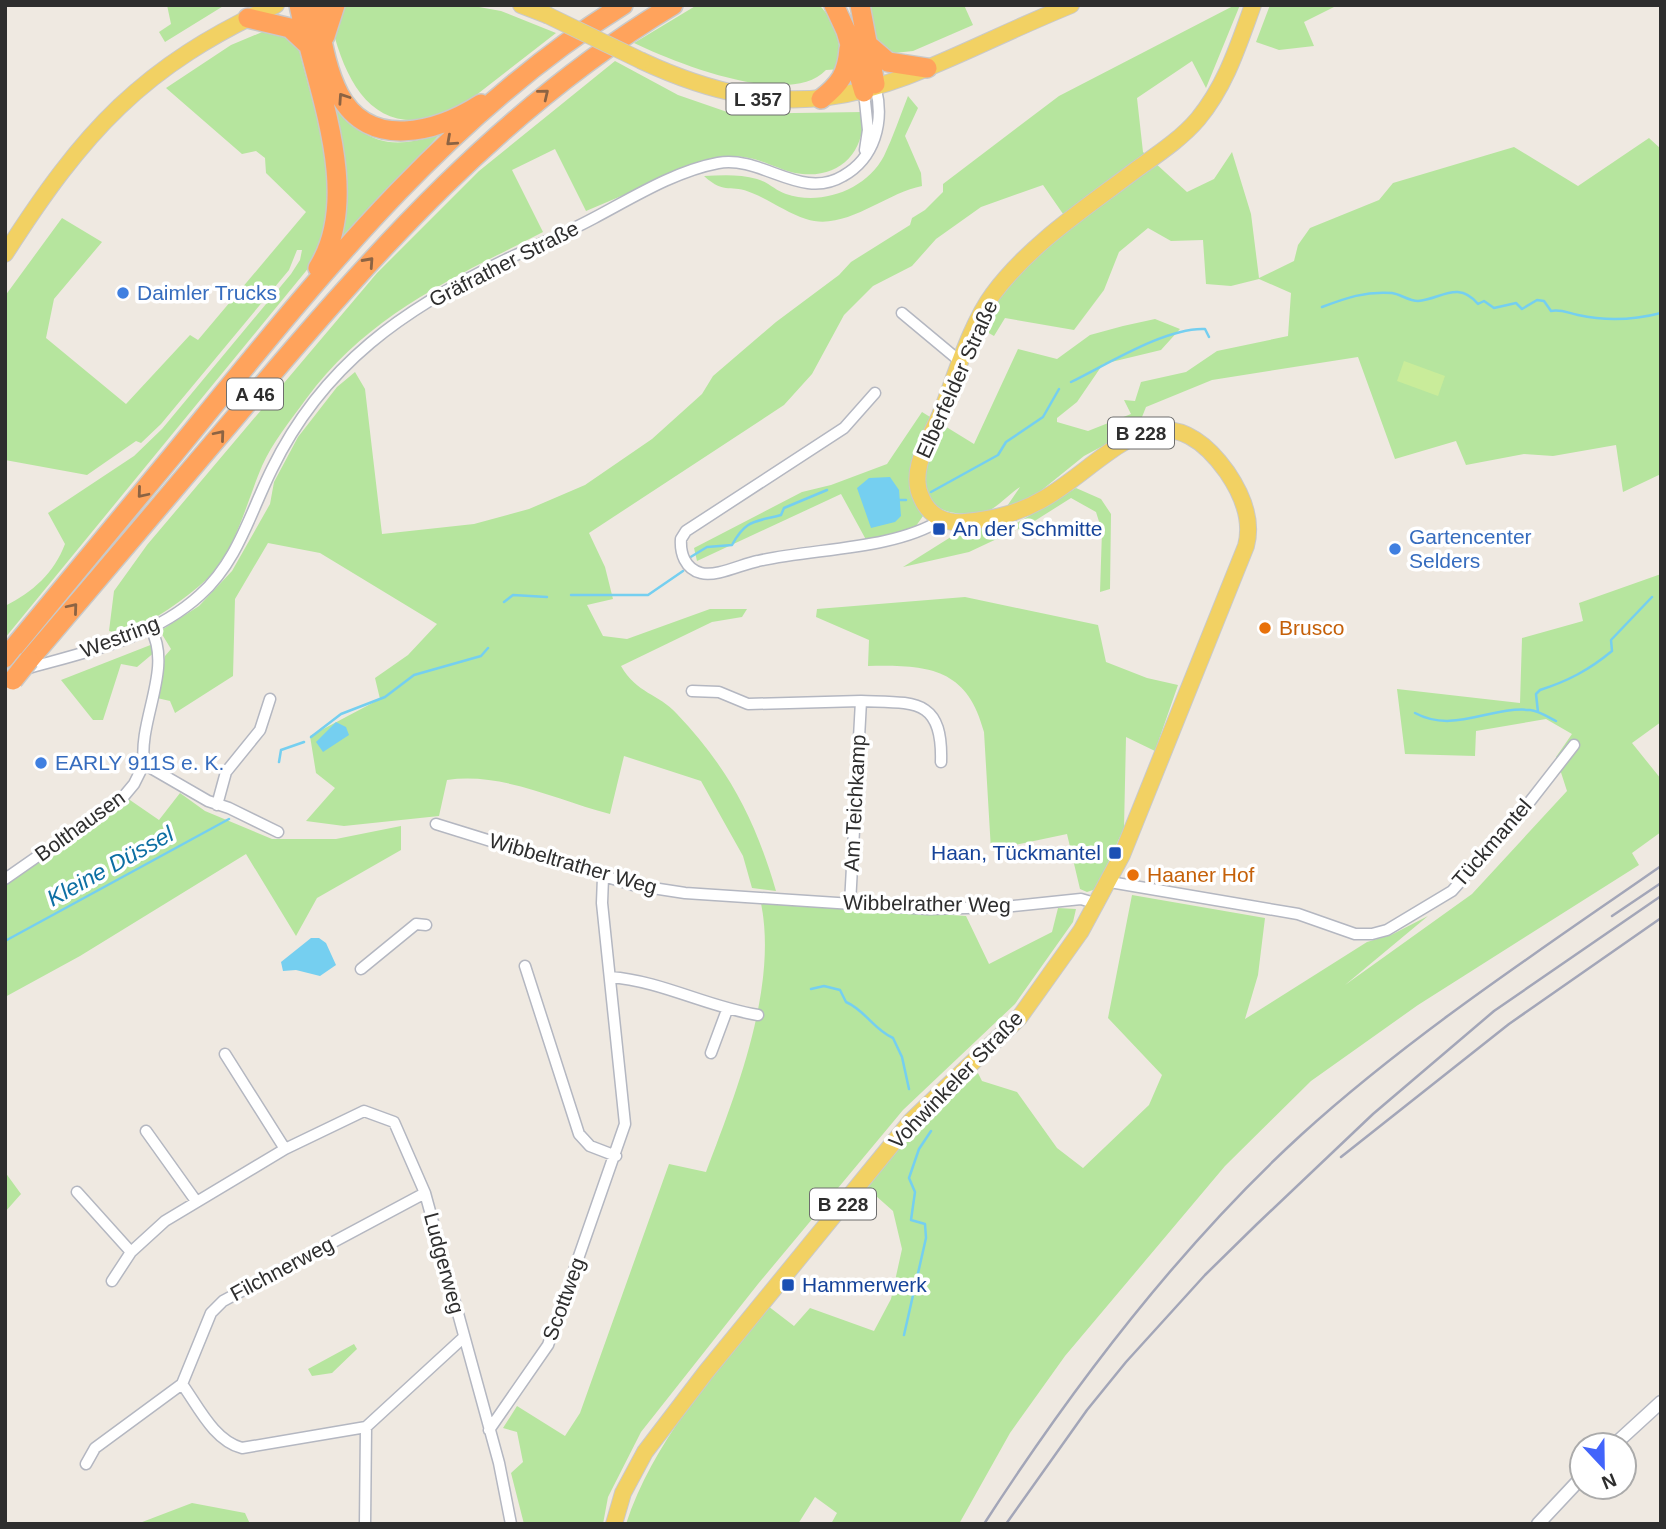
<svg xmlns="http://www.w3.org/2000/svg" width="1666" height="1529" viewBox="0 0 1666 1529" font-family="Arial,sans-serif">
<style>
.green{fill:#b6e59e}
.pitch{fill:#c9ec9a}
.water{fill:#75cff0}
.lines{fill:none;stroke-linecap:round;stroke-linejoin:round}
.stream{stroke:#75cff0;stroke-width:2.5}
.minor-casing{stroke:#b4b7c1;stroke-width:13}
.tertiary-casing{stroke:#b4b7c1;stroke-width:15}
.primary-casing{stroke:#c9c9c9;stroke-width:18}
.motorway-casing{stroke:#c9c9c9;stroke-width:22}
.minor{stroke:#fff;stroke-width:10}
.tertiary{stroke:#fff;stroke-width:12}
.primary{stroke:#f2d163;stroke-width:16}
.motorway{stroke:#ffa35c;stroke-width:19}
.rail{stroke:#a3a6b8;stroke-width:2.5}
.primary-bridge-casing{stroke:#c9c9c9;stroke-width:18;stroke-linecap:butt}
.motorway-bridge-casing{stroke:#c9c9c9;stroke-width:22;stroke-linecap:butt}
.primary-bridge{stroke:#f2d163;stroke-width:16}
.motorway-bridge{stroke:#ffa35c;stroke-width:19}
.oneway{stroke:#8c6343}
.shop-dot{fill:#3f7fe0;stroke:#fff;stroke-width:2.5}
.transit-dot{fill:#1a4fb4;stroke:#fff;stroke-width:2.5}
.food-dot{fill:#e8710a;stroke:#fff;stroke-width:2.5}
.labels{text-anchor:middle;stroke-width:7;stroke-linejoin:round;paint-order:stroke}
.shield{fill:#fff;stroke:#6d6d6d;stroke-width:2}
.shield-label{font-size:19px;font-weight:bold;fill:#2e2e2e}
.street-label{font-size:21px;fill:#2e2e2e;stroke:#fff}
.shop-label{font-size:21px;fill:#366cbe;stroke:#fff;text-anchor:start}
.transit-label{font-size:21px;fill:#164399;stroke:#fff;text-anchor:start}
.food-label{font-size:21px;fill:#c56008;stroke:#fff;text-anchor:start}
.water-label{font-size:23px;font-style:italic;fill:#0d6fa3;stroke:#fff}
</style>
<rect width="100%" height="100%" fill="#efe9e1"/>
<path class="green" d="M 167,5 L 225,5 L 165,42 L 159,32 L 171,24 Z
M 343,5 L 468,5 L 501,11 L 556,33 L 457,110 C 382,142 349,95 332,27 Z
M 697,5 L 819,5 C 837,22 840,45 842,69 L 826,70 C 789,109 676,63 634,43 Z
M 871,5 L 964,5 L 973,25 L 913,51 L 885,54 L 875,46 Z
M 1235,5 L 1240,5 L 1206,88 L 1192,61 L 1137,98 L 1143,152 L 1187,192 L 1214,179 L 1232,152 L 1251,214 L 1259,278 L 1294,261 L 1298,245 L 1310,228 L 1379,200 L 1393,183 L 1514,147 L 1578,186 L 1649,138 L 1661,149 L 1661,474 L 1623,492 L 1616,445 L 1553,456 L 1524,454 L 1466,465 L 1456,441 L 1395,459 L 1358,357 L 1212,380 L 1146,407 L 1138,427 L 1084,456 L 1032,498 L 1003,512 L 1020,487 C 1012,492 997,507 990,510 C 974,516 943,516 933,502 L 906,540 L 870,547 L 841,494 L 697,561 L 694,548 L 802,492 L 831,485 L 887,464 L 922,412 L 974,444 L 1018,349 L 1057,359 L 1090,335 L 1123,326 L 1155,319 L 1180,329 L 1161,350 L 1103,364 L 1077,402 L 1057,418 L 1057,422 L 1088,431 L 1131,414 L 1124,400 L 1135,401 L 1141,382 L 1186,372 L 1217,351 L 1288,336 L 1291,293 L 1259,279 L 1231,286 L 1206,284 L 1203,240 L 1171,241 L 1148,228 L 1119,252 L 1104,290 L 1074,330 L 1005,318 L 994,336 L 980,328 L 996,295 L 1070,224 L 1043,185 L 981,207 L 936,239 L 912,266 L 873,286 L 844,315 L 812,374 L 784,405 L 589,533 L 605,567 L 613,599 L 587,605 L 603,636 L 627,639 L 710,609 L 747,609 L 742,617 L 712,622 L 621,666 C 637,694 658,693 677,714 C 729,769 755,819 776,891 L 752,888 L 743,856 L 701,781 L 624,756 L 610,814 C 557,800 502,772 447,780 L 439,816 L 344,826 L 306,821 L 335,788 L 316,773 L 310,736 L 380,699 L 375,678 L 408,655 L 437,624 L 320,553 L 268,543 L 235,599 L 233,676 L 175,713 L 170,701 L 157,698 L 165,656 L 171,649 L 160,631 L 199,606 L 232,571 L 270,504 L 274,482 L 298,437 L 337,387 L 355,372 L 365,389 L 382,534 L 474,524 L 529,509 L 585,485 L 652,439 L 702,394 L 713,376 L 776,322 L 839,275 L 851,262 L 910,225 L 912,218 L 925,210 L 943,192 L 943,184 L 1059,96 Z
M 1270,5 L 1338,5 L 1304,22 L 1314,46 L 1279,50 L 1256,42 Z
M 267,30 L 282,32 L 299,50 L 329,162 L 334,203 L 315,260 L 5,638 L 5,606 C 33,592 54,573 65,544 L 48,513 L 134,456 L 162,429 L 291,274 L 300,260 L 302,250 L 297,250 L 289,270 L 161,424 L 141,443 L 136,441 L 87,475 L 5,460 L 5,296 L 62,218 L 102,242 L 54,299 L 46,338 L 126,404 L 190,335 L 198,340 L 306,212 L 266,173 L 265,158 L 256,151 L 242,154 L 166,88 L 231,45 Z
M 615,61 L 678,95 L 733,114 L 863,112 C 866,153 838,181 795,173 C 780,170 765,161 749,158 C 734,155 720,157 706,160 L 586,211 L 555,149 L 512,170 L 543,232 C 451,279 369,314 306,399 C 291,420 272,443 262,466 C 246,503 236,551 206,580 C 183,601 154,619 127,635 L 109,631 L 114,591 L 147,545 L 377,273 L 479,171 Z
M 327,95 C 361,140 384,153 440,134 L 340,242 C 356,187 342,148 327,95 Z
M 908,96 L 918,108 L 905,136 L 921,173 L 922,186 C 885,193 845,232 806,219 C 787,213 770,200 752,193 C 731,183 726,196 704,176 C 722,175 740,174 757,179 C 768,182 776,191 786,194 C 821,206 866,190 884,156 C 893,137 900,116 908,96 Z
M 1076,488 L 1101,499 L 1111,514 L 1110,589 L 1100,592 L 1102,531 L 1096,512 L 1071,498 L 1033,522 L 969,552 L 903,567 L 962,530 L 1017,523 Z
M 1661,574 L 1661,722 L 1632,743 L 1661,779 L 1661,832 L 1632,853 L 1639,865 L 1418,1005 L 1311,1081 L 1225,1166 L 1065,1356 L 1010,1433 L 959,1524 L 831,1524 L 837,1513 L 815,1497 L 798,1524 L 626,1524 C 654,1440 714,1375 768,1306 L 794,1326 L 810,1308 L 874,1331 L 891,1299 L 902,1249 L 893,1211 L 867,1188 L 897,1151 L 978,1073 L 982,1081 L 1017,1092 L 1057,1148 L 1083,1168 L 1149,1105 L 1162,1075 L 1108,1018 L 1132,895 L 1265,918 L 1258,975 L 1245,1019 L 1367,942 L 1391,935 L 1428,916 L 1345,985 L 1472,894 L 1567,791 L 1556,757 L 1572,734 L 1546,719 L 1476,731 L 1475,756 L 1405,754 L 1397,689 L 1520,703 L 1522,638 L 1583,621 L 1579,603 Z
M 965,597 L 1098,625 L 1106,662 L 1147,678 L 1178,685 L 1155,751 L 1126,737 L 1124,828 L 1096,889 L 1087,892 L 1080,889 L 1067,834 L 991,850 L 984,732 C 967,667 927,665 868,666 L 869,640 L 816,617 L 817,609 Z
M 153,644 L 156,651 L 137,667 L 121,664 L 103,720 L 93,720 L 61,680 Z
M 180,793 L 205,811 L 272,839 L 336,839 L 401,826 L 401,850 L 317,898 L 296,936 L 246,854 L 80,956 L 5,997 L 5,885 L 127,798 L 159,820 Z
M 761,903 L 966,916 L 989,964 L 1052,932 L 1058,908 L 1076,909 L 1073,922 L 1015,1004 L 903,1110 L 758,1284 L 641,1432 L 608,1497 L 603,1524 L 524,1524 L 511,1473 L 523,1462 L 517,1432 L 503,1428 L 517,1406 L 565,1436 L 580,1413 L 669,1164 L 706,1172 C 736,1093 778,988 761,903 Z
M 5,1172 L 21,1194 L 5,1212 Z
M 354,1344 L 357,1349 L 332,1373 L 312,1376 L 308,1369 Z
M 192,1503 L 245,1513 L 250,1524 L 137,1524 Z"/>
<path class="pitch" d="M 1404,361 L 1445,376 L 1438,396 L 1397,381 Z"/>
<path class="water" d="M 890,477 L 899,490 L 901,516 L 895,522 L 871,528 L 857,488 L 869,478 Z
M 336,722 L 346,727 L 349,735 L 323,752 L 316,742 Z
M 311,938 L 319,938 L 326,943 L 336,965 L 320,976 L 296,970 L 283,971 L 281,962 Z"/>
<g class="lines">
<path class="stream" d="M 1322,307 C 1346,298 1365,291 1392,293 C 1400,294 1409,301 1418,301 C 1441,299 1458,280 1478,304 L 1484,301 L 1494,308 L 1516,303 L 1522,309 L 1537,300 L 1544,301 L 1551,311 C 1561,309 1568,313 1578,315 C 1605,321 1634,320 1661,313
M 1071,382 C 1106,365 1166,327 1205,329 L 1209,337
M 931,492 L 998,455 L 1006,442 L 1043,417 L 1059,389
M 897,500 L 906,500
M 689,558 L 707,547 L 732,545 C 746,519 755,522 781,515 L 784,508 L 827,490
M 571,595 L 648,595 L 683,571
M 504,602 L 513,595 L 547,597
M 1538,712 L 1536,694 L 1540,690 C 1568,681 1589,670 1612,651 L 1611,640 L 1652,597
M 1415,713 C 1454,734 1490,706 1530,710 C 1539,711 1548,717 1556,721
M 311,737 L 341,714 L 385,697 L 414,675 L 481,656 L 488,648
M 279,762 L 281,750 L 304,742
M 5,941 L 229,819
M 811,989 L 824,986 L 840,990 L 846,1002 C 865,1010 873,1029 893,1038 L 902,1057 L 909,1089
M 904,1335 L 926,1238 L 925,1224 L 911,1220 L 915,1192 L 909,1178 L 919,1149 L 931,1131"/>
<defs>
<path id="minor" d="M 864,92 L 868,130 L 865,150
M 902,313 L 962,363
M 875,393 L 844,428 L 686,531 L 681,539 C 680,553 685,569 701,573 C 717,577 742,564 758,561 C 815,548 893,550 941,520
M 151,629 C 173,669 138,720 144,764 L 208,801 L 229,808 L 278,832
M 25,669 C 85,652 152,639 200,595 C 238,561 250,513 272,469 C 323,364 405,308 507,259 C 536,246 566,233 594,218 C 632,198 675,171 718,163 C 762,155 801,201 843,176 C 875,158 884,122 876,89
M 692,691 L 719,692 L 748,704 L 861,701 L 850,904
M 861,701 C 914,703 943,697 941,762
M 217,805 L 226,772 L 260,730 L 270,699
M 436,824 L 633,885 L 685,893 L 928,909 L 1004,907 L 1081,899 L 1098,904
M 5,879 L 124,796 L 134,784 L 144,764
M 1110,882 L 1298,914 L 1355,934 L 1372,934 L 1387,930 L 1452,891 L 1521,813 L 1574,745
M 525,966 L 579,1134 L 590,1146 L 616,1156
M 361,969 L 416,924 L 426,925
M 610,977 C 662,981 707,1007 758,1015
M 711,1053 L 727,1010
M 225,1054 L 285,1149
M 146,1131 L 196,1201
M 77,1192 L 131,1252
M 112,1281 L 131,1252 L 165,1221 L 285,1149 L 364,1111 L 394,1122 L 425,1193 L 499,1463 L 511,1524
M 182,1384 C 198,1406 214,1441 242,1448 L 366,1427
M 489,1430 L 548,1345 L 625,1124 L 602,903 L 603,877
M 86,1464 L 95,1448 L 182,1384 L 211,1313 L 223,1301 L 425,1193
M 365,1524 L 366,1427 L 464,1337"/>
<path id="tertiary" d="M 1614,1445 L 1661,1402
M 1538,1524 L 1582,1477"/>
<path id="primary" d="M 521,5 L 547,15
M 642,61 C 825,146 904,73 1071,5
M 5,254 C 83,132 142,66 276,5
M 614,1524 L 623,1493 L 645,1452 L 706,1372 L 911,1121 L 1019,1018 L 1081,931 L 1122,855 L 1246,546 C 1253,520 1242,494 1227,472 C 1161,379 1106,463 1045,498 C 1020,513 995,519 965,522 C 947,524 930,517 922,499 C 908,472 929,440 940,415 C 955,378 970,325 993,294 C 1031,243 1087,207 1137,169 C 1158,154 1181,139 1198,119 C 1226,85 1238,46 1253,5"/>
<path id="motorway" d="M 299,5 C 315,85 364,195 318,268
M 315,5 C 321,34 325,67 339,94 C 369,151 437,132 481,104
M 834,5 L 846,31 L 864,92
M 860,5 L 875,84
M 248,18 L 290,28 L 306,43
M 325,36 L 335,5
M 866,43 L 888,62 L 927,68
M 821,99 C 840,84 847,74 849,49
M 5,658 C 72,577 139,497 205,416 C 328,265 455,109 623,5
M 29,660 C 102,574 176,488 249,401 C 375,252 503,107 673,5"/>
</defs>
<use href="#minor" class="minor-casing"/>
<use href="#tertiary" class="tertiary-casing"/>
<use href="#primary" class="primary-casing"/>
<use href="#motorway" class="motorway-casing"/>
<use href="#minor" class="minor"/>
<use href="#tertiary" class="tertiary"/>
<use href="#primary" class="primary"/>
<use href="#motorway" class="motorway"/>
<path class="rail" d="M 1612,916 L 1661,883
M 1341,1157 L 1509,1024 L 1661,918
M 984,1524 C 1072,1388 1181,1245 1301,1135 C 1411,1035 1539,951 1661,866
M 1006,1524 L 1087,1410 L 1126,1362 L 1205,1275 L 1256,1225 L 1373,1114 L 1494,1011 L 1661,896"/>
<defs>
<path id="primary-bridge" d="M 547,15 L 642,61"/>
<path id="motorway-bridge" d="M 13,680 L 29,660"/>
</defs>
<use href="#primary-bridge" class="primary-bridge-casing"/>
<use href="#motorway-bridge" class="motorway-bridge-casing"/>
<use href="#primary-bridge" class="primary-bridge"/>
<use href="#motorway-bridge" class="motorway-bridge"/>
</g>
<defs><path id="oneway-chevron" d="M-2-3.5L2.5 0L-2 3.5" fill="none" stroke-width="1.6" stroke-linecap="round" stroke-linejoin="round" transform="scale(1.75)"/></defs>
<g class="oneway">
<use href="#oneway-chevron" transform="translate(544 94) rotate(-39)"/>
<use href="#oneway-chevron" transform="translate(343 98) rotate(-124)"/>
<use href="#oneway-chevron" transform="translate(451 141) rotate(138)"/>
<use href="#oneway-chevron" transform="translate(369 262) rotate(-48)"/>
<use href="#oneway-chevron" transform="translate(220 435) rotate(-50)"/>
<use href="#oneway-chevron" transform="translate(142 493) rotate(130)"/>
<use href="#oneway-chevron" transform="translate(73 608) rotate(-50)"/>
</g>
<g class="shop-dot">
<circle cx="123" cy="293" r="7"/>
<circle cx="1395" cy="549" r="7"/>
<circle cx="41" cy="763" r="7"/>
</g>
<g class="transit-dot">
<rect x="932" y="522" width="14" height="14" rx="3.5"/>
<rect x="1108" y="846" width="14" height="14" rx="3.5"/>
<rect x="781" y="1278" width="14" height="14" rx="3.5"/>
</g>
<g class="food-dot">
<circle cx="1265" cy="628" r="7"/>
<circle cx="1133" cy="875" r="7"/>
</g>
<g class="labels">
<g class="shield">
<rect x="726.5" y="83.5" width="63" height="31" rx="5"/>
<rect x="227" y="378.5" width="56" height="31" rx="5"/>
<rect x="1108" y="417.5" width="66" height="31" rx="5"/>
<rect x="810" y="1188.5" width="66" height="31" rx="5"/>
</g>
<g class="shield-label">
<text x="758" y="106">L 357</text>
<text x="255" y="401">A 46</text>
<text x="1141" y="440">B 228</text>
<text x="843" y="1211">B 228</text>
</g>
<g class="street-label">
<text transform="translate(504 264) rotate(-27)" y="7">Gräfrather Straße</text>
<text transform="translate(957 379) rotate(-66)" y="7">Elberfelder Straße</text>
<text transform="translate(120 637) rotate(-21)" y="7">Westring</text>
<text transform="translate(855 803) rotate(-87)" y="7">Am Teichkamp</text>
<text transform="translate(80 826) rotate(-36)" y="7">Bolthausen</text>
<text transform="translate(1492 843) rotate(-49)" y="7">Tückmantel</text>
<text transform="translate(573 864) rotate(16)" y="7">Wibbeltrather Weg</text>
<text transform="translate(927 904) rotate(1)" y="7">Wibbelrather Weg</text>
<text transform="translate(956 1080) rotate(-46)" y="7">Vohwinkeler Straße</text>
<text transform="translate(444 1263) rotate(75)" y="7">Ludgerweg</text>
<text transform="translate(282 1269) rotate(-28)" y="7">Filchnerweg</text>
<text transform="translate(564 1299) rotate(-70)" y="7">Scottweg</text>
</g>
<g class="shop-label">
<text x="137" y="300">Daimler Trucks</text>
<text x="1409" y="544">Gartencenter<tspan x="1409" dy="24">Selders</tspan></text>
<text x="55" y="770">EARLY 911S e. K.</text>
</g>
<g class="transit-label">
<text x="953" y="536">An der Schmitte</text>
<text x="1101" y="860" text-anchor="end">Haan, Tückmantel</text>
<text x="802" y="1292">Hammerwerk</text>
</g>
<g class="food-label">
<text x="1279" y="635">Brusco</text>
<text x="1147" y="882">Haaner Hof</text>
</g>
<g class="water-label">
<text transform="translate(110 866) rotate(-29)" y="8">Kleine Düssel</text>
</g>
</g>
<rect width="1666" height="1529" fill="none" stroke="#2e2e2e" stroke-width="14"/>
<g transform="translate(1603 1466) rotate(158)"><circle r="33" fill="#ffffff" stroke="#ababab" stroke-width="2"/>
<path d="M0-5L12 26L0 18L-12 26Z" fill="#4264fb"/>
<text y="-10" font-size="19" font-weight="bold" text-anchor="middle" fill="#2e2e2e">N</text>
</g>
</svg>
